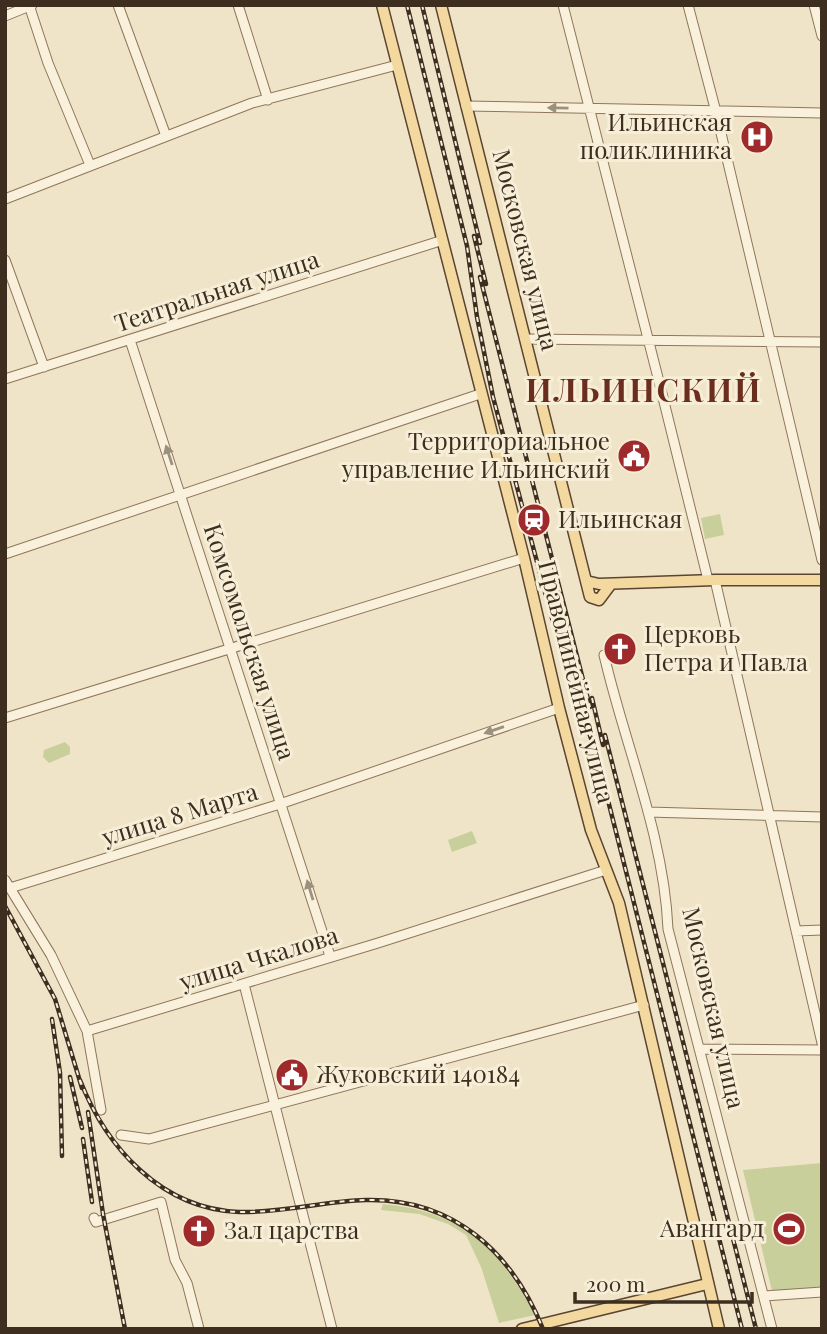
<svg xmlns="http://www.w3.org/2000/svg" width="827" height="1334" viewBox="0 0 827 1334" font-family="'Playfair Display',serif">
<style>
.green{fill:#c9cf9b}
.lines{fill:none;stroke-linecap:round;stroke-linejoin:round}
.minor-casing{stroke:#8d765c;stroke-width:11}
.major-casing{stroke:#5b4430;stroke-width:13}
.minor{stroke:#faf1dc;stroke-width:9}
.major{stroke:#f3d9a0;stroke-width:10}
.rail-casing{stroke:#3d2e20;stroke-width:4.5}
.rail{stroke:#f7eed8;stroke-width:2;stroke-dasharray:5;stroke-linecap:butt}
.oneway{fill:#9c907e}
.labels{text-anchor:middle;stroke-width:6;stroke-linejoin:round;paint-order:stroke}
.poi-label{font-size:24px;fill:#3d2e20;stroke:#f7eed8;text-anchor:start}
.street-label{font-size:24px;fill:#3d2e20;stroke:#f7eed8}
.district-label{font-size:32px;font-weight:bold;letter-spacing:2px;fill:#6b2e1e;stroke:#f7eed8}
</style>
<rect width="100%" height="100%" fill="#f0e4c8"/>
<path class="green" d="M 720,514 L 724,535 L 705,539 L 701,518 Z
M 65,742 L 70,747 L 70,754 L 49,763 L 43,757 L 44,750 Z
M 472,831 L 477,843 L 452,852 L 448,840 Z
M 822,1163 L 822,1289 L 772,1291 L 743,1170 Z
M 383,1204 C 461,1211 499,1248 535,1315 L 499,1323 L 481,1267 L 466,1235 L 448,1224 L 419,1214 L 381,1210 Z"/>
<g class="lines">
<defs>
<path id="minor" d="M 29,5 L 48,63 L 90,165
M 118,5 L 166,136
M 238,5 L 268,100
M 563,5 C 613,196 661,388 708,580
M 688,5 L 716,112 L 822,560
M 814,5 L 822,36
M 5,16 L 32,5
M 466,106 L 822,113
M 5,199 L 252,103 L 397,65
M 5,260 L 44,367
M 525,339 L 822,342
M 130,340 L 330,956
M 5,379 L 440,241
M 5,554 L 480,394
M 715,580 L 822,1043
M 604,655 C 625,746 664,835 668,929 L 772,1329
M 5,718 L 524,558
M 648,812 L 822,817
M 5,880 L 51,955 L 87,1031 L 378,943 L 606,870
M 10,888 L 280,804 L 559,708
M 796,931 L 822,930
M 244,984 L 332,1329
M 87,1031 L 101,1110
M 699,1049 L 822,1050
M 121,1135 L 149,1139 L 644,1005
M 94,1218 L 96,1222 L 161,1202 L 175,1260 L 187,1283 L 199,1329
M 764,1296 L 822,1292"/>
<path id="major" d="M 382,5 L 524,558 L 559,708 L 591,830 L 619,903 L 719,1329
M 441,5 L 590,597 L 599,600 L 611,584
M 586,581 L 599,584 L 715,580 L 822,580
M 522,1329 L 707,1284"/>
</defs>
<use href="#minor" class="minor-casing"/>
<use href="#major" class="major-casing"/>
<use href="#minor" class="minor"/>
<use href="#major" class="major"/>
<defs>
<path id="rail" d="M 407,5 L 467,246 L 477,317 L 493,397 L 560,648 L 596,753 L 742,1329
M 422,5 L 480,243
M 474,236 L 486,284
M 480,277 L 590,707
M 592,698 L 603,745
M 605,735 L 756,1329
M 5,906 L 55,999 L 82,1088
M 52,1019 L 60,1073 L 62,1156
M 70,1077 L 82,1128
M 80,1080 C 106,1147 161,1209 239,1212 C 282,1213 324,1201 366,1200 C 453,1198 512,1252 543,1329
M 88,1112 L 103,1214 L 125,1329
M 83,1139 L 92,1202"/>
</defs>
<use href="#rail" class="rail-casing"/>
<use href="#rail" class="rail"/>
</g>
<defs><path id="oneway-solid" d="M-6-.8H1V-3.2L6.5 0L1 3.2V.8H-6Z" transform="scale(1.75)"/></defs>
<g class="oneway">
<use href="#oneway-solid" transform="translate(558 108) rotate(-179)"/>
<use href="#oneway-solid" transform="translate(169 455) rotate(-108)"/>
<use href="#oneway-solid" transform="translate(494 730) rotate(161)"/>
<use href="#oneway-solid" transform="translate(310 890) rotate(-107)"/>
</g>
<defs>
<symbol id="hospital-disc" viewBox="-11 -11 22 22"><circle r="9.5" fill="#9e2a2b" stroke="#f7eed8"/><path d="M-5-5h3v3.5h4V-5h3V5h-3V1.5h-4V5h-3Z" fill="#fff"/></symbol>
<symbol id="civic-disc" viewBox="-11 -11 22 22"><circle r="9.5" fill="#9e2a2b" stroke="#f7eed8"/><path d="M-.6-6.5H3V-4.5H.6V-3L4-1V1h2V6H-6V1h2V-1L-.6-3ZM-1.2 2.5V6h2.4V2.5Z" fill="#fff"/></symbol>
<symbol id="station-disc" viewBox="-11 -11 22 22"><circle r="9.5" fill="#9e2a2b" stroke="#f7eed8"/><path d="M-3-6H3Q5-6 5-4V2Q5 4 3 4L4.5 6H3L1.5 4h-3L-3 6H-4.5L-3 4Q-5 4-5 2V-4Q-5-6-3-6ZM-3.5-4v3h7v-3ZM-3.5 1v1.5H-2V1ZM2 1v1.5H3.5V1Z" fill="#fff"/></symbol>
<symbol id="church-disc" viewBox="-11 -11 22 22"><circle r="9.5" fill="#9e2a2b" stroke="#f7eed8"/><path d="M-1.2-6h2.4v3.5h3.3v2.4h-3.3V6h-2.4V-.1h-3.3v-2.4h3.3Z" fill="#fff"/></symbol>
<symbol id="stadium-disc" viewBox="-11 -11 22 22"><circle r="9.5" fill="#9e2a2b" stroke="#f7eed8"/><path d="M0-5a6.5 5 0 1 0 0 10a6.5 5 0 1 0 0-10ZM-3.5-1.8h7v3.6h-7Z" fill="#fff"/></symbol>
</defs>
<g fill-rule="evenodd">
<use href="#hospital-disc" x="738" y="118" width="38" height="38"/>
<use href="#civic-disc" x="615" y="437" width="38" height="38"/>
<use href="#station-disc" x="515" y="501" width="38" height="38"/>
<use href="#church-disc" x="601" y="630" width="38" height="38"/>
<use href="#civic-disc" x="273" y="1056" width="38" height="38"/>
<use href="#stadium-disc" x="770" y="1210" width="38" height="38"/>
<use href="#church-disc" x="180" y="1212" width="38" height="38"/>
</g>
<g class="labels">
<g class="poi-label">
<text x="732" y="131" text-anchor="end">Ильинская<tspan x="732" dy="28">поликлиника</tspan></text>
<text x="610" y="450" text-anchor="end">Территориальное<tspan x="610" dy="28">управление Ильинский</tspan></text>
<text x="558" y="528">Ильинская</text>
<text x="644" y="643">Церковь<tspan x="644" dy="28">Петра и Павла</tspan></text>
<text x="316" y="1083">Жуковский 140184</text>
<text x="764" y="1237" text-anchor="end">Авангард</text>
<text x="224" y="1239">Зал царства</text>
</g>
<g class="street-label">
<text transform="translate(525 250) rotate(76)" y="8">Московская улица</text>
<text transform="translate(217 292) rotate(-18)" y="8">Театральная улица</text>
<text transform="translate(249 642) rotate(72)" y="8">Комсомольская улица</text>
<text transform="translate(576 682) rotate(76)" y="8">Праволинейная улица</text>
<text transform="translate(180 815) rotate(-17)" y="8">улица 8 Марта</text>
<text transform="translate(259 959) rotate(-17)" y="8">улица Чкалова</text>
<text transform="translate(713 1008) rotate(77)" y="8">Московская улица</text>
</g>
<g class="district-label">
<text x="644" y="402">ИЛЬИНСКИЙ</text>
</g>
</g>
<rect width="827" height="1334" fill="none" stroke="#3d2e20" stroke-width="14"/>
<path d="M575 1292v10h177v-10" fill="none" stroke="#3d2e20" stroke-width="3.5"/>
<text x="586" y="1292" font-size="21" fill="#3d2e20" stroke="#f7eed8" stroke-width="5" paint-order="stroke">200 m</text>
</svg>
